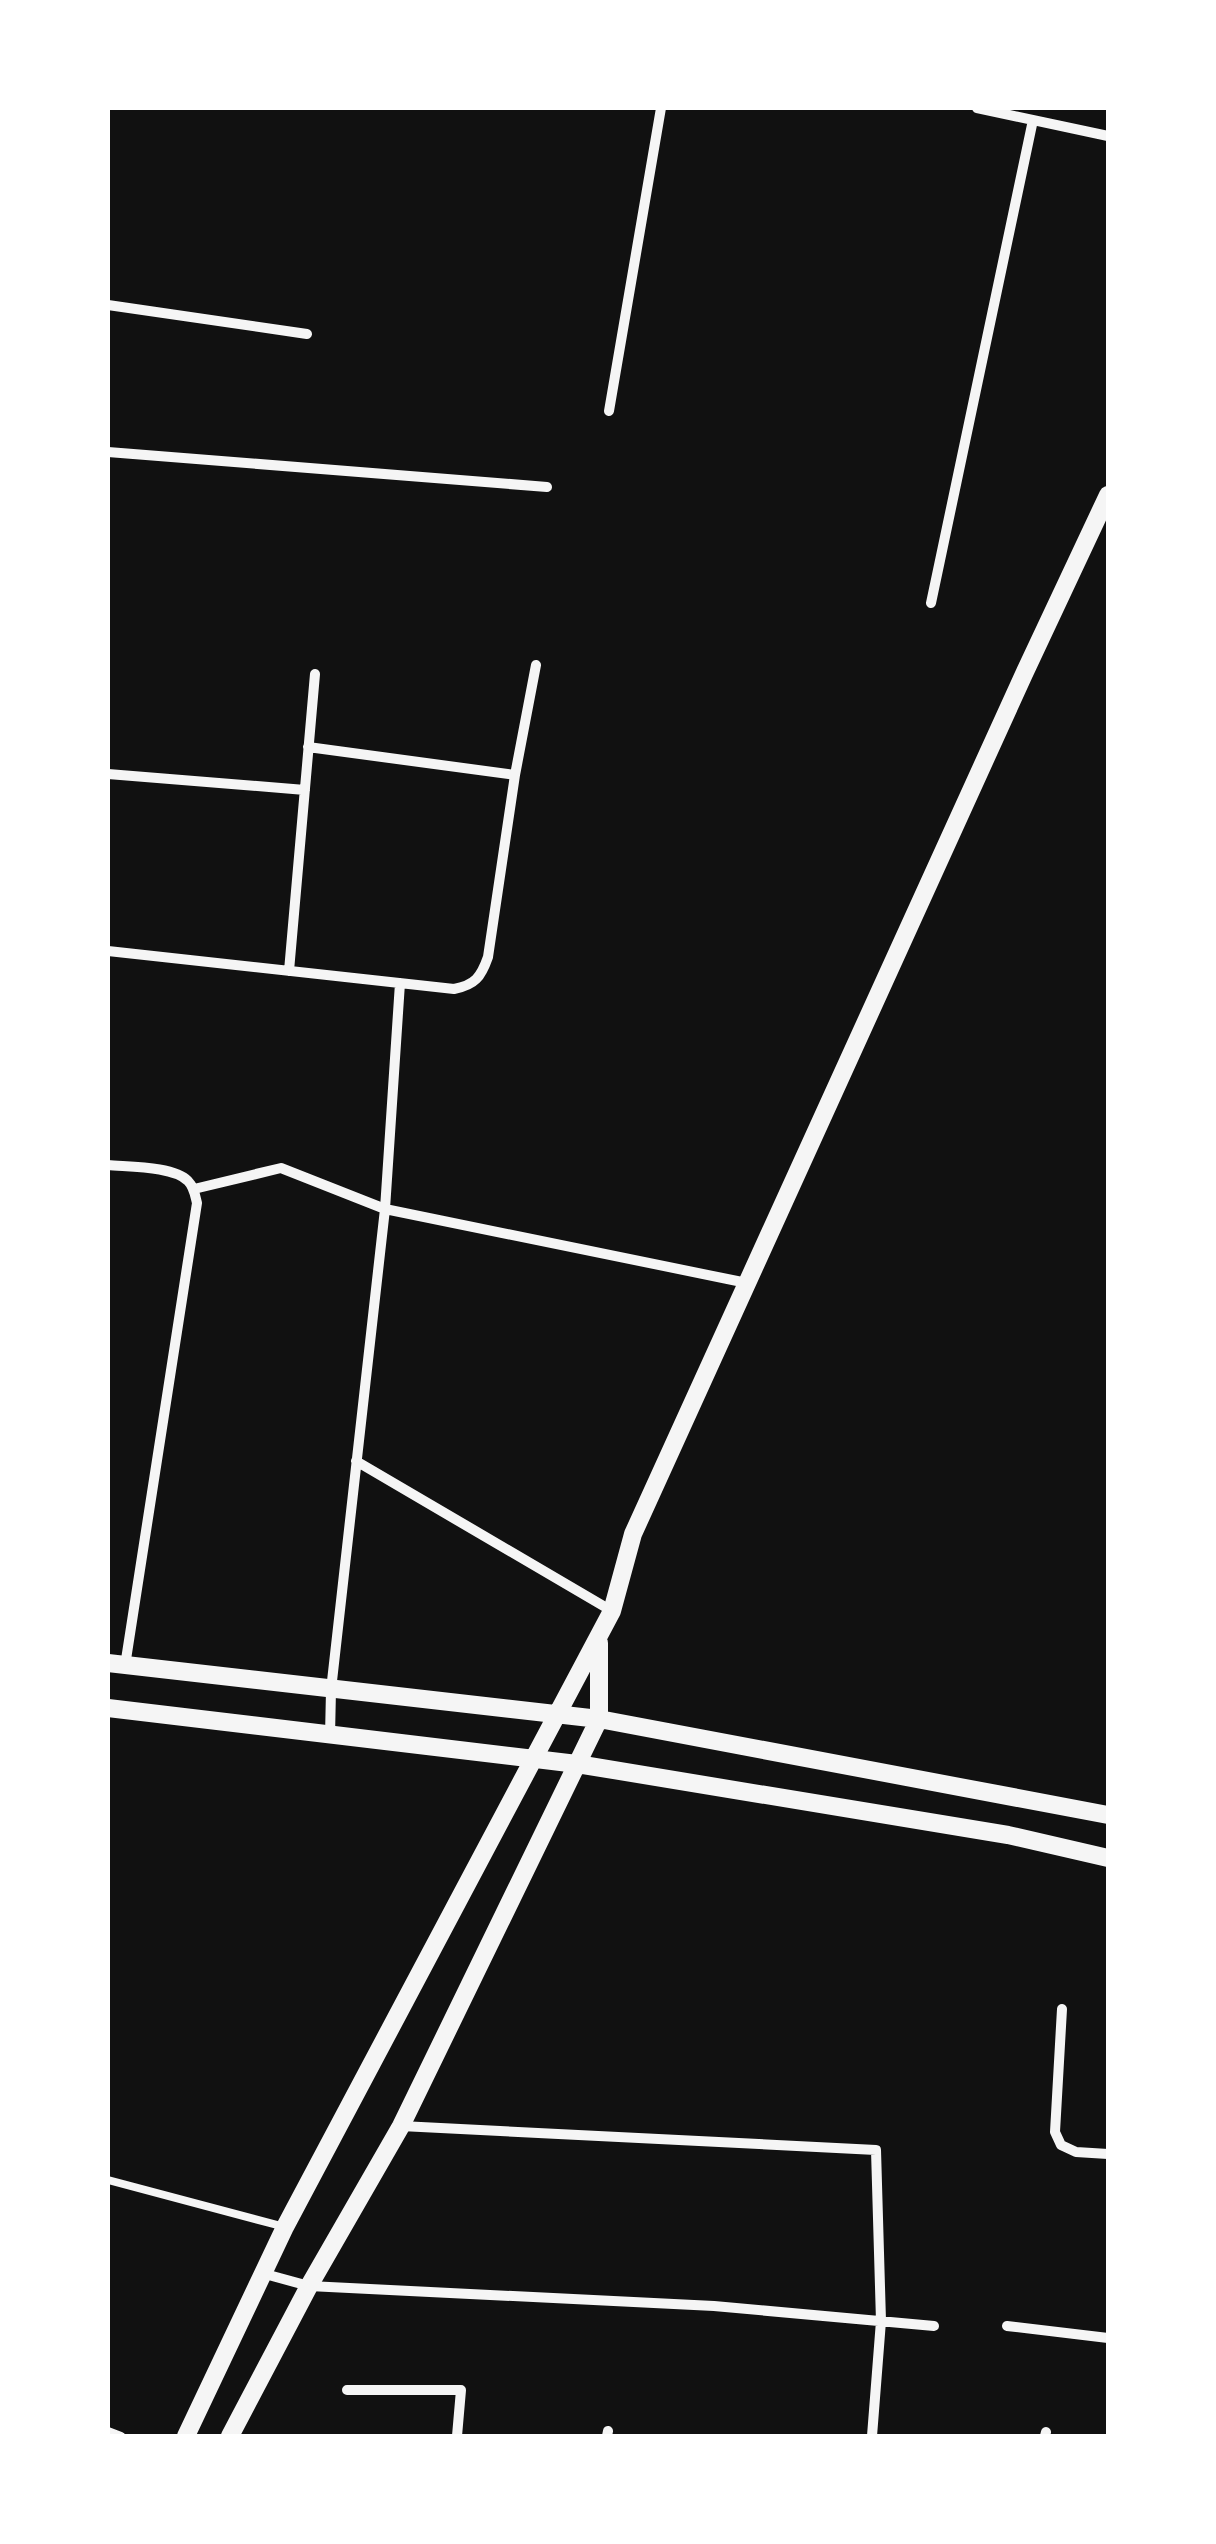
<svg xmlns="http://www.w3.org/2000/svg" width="1216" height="2544" viewBox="0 0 1216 2544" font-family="'Nunito Sans',sans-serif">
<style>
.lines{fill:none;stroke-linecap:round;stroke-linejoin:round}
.service{stroke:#f5f5f5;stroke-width:8}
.minor{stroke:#f5f5f5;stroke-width:10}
.tertiary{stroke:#f5f5f5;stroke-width:18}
</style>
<rect width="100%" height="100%" fill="#111"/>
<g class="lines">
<path class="service" d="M 108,2180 L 285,2227
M 108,2431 L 121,2436"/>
<path class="minor" d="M 977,108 L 1108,136
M 108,305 L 307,334
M 609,411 L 661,108
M 108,452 L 547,487
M 931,603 L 1033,120
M 308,747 L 515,775
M 108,774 L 305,790
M 108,951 L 454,989 C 475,985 481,977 488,957 L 515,775 L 536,665
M 289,971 L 315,674
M 108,1165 C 128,1167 174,1166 188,1181 C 194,1187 195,1195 197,1203 L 125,1666
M 194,1189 L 281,1168 L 385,1209 L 747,1283
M 356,1461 L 612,1611
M 330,1736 L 331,1690 L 385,1209 L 400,983
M 1062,2009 L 1055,2132 L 1061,2145 L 1076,2152 L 1108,2154
M 401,2126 L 876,2150 L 881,2321 L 872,2436
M 265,2274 L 309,2286 L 714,2306 L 934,2326
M 1007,2326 L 1108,2338
M 347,2390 L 461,2390 L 457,2436
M 607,2436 L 608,2431
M 1045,2436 L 1046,2432"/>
<path class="tertiary" d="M 108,1663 L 599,1719 L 1108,1815
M 108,1708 L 577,1764 L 1008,1835 L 1108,1858
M 186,2436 L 285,2227 L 612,1611 L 633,1534 L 1024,674 L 1108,495
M 230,2436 L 309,2286 L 401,2126 L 599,1719 L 599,1643"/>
</g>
<rect width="1216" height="2544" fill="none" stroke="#ffffff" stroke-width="220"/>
</svg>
